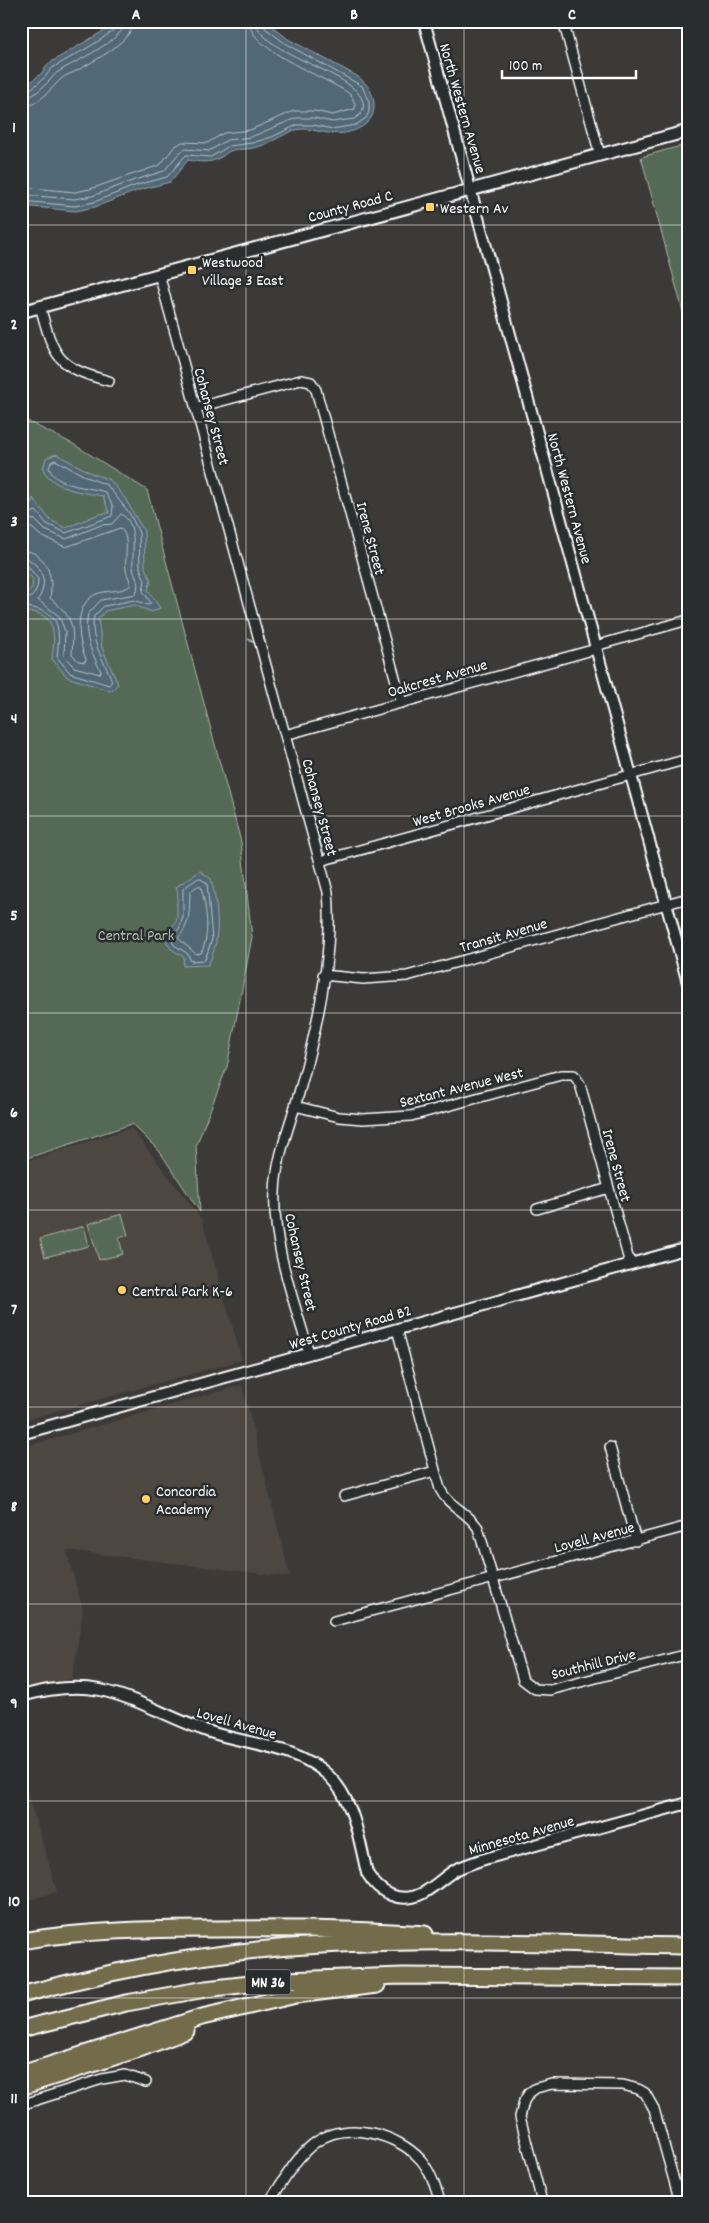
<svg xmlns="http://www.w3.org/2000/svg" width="709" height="2223" viewBox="0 0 709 2223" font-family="Dekko,sans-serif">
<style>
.built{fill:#4d4743}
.green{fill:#546a56;stroke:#aab4aa}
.water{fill:#516876;stroke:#97a4ad}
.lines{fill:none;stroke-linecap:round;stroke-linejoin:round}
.shore{stroke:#b9c3c8;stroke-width:1}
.stream{stroke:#97a4ad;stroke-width:2.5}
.minor-casing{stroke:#fff;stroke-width:12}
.tertiary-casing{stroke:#fff;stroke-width:14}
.secondary-casing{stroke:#fff;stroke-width:15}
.motorway-casing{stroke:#fff;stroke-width:19}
.minor{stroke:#2a2d2e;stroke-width:9}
.tertiary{stroke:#2a2d2e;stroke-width:10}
.secondary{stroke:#2a2d2e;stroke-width:11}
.motorway{stroke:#726c4b;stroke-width:15}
.grid{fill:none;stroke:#fff;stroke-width:1;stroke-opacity:0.55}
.poi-dot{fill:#ffd166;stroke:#2a2d2e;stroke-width:2}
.labels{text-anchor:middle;stroke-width:5;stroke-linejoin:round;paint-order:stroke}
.shield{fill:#2a2d2e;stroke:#bfc0c0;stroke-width:1}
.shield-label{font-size:15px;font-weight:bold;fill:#fff}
.street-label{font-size:16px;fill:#fff;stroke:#2a2d2e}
.poi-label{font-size:16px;fill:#fff;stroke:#2a2d2e;text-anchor:start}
.park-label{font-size:16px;fill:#b2bcb3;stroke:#2a2d2e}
.neatline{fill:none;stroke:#fff;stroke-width:2}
.grid-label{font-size:16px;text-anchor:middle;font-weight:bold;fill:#fff}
</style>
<rect width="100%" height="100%" fill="#3c3a38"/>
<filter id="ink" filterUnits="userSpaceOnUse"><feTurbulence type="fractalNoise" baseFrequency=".02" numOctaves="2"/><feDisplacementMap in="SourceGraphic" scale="10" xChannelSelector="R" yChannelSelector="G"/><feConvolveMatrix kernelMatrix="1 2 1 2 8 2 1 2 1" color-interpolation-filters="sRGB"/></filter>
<g filter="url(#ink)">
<path class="built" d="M 131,1128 L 202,1220 L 242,1360 L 21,1421 L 21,1163 Z
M 242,1385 L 290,1577 L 66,1550 L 83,1610 L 72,1679 L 21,1691 L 21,1448 Z
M 21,1771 L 57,1892 L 21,1902 Z"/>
<path class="green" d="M 688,144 L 688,330 L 641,157 Z
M 21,418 L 73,444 L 147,490 L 241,842 L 252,937 L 227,1067 L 196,1146 L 200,1212 L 160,1152 L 132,1124 L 21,1160 Z
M 122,1214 L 128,1235 L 119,1238 L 123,1254 L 99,1260 L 88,1224 Z
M 84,1226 L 89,1246 L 45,1257 L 40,1239 Z"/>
<path class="water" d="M 120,21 L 266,21 L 288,39 L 357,76 C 368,84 375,95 374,108 C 373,128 346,136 329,133 C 318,132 307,127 295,130 C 281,135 269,145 253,148 C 246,150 237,148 230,151 C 227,152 224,156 221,157 C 210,164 200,162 188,160 L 170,182 L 139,190 L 95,207 L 76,211 L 21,206 L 21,90 L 43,72 L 48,64 Z
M 56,454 L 91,473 L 110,480 L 124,497 L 144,531 L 145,568 L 151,580 L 148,590 L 160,608 L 152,612 L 134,605 L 105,611 L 98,619 L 102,648 L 118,684 L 111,691 L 67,677 L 52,659 C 54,643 58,619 37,613 C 31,611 27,614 21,610 L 21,595 L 26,595 L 32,588 L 33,579 L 21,567 L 21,505 L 29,509 L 33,498 L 50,520 L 66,528 L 99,514 L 109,513 L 103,496 C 81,492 54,490 43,469 L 46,458 Z
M 200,871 L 211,879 C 218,908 222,938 208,965 L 183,966 L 184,957 L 171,949 L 162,934 C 179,923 177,923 177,904 C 177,897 179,894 176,887 Z"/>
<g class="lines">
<path class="shore" d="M 21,93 C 28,93 41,81 46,76 C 49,73 50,69 54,67 C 66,59 118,34 120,21
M 21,100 C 31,99 43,87 50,80 C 53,77 54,74 58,72 C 73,62 125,40 126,21
M 21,107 C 38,107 50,89 61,79 C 65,75 73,73 78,70 C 94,61 133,41 134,21
M 21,187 L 75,192 L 90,189 L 160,165 L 174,147 L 182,142 L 207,143 L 224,133 L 250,130 L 294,111 L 315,111 L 332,115 L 355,109 L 355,104 L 351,95 C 328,77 250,52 249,21
M 21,195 L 75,199 L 92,196 L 135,180 L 164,171 L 179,153 L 185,149 L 209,151 L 227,140 L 251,137 L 296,118 L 314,118 L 332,122 L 354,119 L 361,114 C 382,76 258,58 256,21
M 21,201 L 75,206 L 94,202 L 137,185 L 167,177 L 186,155 L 211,157 L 229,146 L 252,143 L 272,137 L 297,125 L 314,125 L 332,129 L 356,125 L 366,118 L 369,112 L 369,102 L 362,86 L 286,44 L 265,28 L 263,21
M 21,511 L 28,514 L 36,511 L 47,524 L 66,533 L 112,516 L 113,506 L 105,492 C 88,486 57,488 49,468 L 51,462 L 55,460 L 89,478 L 107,485 L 130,514 L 139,533 L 140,568 L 145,581 L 143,591 L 151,603 L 148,605 L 134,600 L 104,606 L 94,616 C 89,641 104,659 112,681 L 109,685 L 70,673 L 57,657 C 61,622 59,611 21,606
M 21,518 L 35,520 L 45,530 L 66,539 L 101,525 L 112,524 L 121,514 C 138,523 132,551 133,567 C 134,580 141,578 136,594 L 101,600 L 88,614 C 83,635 92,654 101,671 L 100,674 L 74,667 L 64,656 L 65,631 L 59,616 L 38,600 C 45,587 46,577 36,565 C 31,561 28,558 21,557
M 21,526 L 32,528 L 41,536 L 66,547 L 120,528 C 131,536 124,558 126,570 C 127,576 131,580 130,586 C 121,592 110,590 99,593 C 73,601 77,640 86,659 L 85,662 L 78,661 L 72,654 C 74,624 73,617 50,598 C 54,577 47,551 21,550
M 21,564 L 27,565 L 38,579 C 38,590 34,600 21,600
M 199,878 L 207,883 L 212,939 L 205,960 L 191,961 L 187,953 L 174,945 L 170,936 L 179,929 L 183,917 L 183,889 Z
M 198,886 L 201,887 C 206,906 211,935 201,953 L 196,954 L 178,938 C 191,924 189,910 190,892 Z"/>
<path class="stream" d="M 249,639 L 257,644
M 297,763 L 323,853 L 327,856
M 635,779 L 637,779 L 640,788
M 332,860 L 335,862 L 630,780
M 679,904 L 688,903"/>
<defs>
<path id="minor" d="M 563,21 L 600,155
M 159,274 L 328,892 C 334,954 316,1033 299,1093 C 290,1125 276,1158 275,1192 C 272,1245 295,1303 309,1353
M 40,306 C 54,357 56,367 109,381
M 195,408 L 301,380 L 311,382 L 316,390 L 402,703
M 595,646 L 688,620
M 285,735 L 596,649
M 320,861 L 688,759
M 323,975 L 363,979 L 407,976 L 688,898
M 295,1106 L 339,1117 L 363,1119 L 411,1116 L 561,1075 L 574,1075 L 580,1084 L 630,1264
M 537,1209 L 609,1188
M 397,1329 L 440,1489 C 448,1506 468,1512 478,1528 L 523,1680 L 535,1689 L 550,1690 L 688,1654
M 610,1447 L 636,1541
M 344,1496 L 435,1471
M 334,1621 L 688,1526
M 21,2105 L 102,2079 L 125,2075 L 146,2082
M 269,2202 C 283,2182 296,2156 316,2142 C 346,2120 398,2134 421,2160 C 431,2172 436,2187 440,2202
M 542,2202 L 520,2117 L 524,2101 L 529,2093 L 536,2088 L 552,2084 L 623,2085 L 638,2089 L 645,2093 L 654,2109 L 680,2202"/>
<path id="tertiary" d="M 424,21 L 688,983
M 21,1434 L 688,1248
M 21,1696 C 47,1689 74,1685 100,1690 C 138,1698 171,1719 207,1731 C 247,1745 296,1745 328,1775 C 354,1799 359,1840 367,1873 C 379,1893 400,1905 423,1893 C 434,1887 444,1877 455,1870 C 463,1866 472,1863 481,1860 L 688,1803"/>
<path id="secondary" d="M 21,312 L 688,131"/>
<path id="motorway" d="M 21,1941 C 85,1930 151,1929 215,1929 C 286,1928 355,1929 425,1934
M 21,1995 C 119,1968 221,1950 322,1945 C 443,1938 566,1944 688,1946
M 21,2029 L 126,2003 L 206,1989 L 284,1980 L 403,1976 L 688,1978
M 21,2074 L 202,2017 L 296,1995 L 377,1985
M 21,2087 L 142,2048 L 186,2031"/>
</defs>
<use href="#minor" class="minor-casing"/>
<use href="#tertiary" class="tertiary-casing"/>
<use href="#secondary" class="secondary-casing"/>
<use href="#motorway" class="motorway-casing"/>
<use href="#minor" class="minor"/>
<use href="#tertiary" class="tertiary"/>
<use href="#secondary" class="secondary"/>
<use href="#motorway" class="motorway"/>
</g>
</g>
<path class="grid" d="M 246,21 L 246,2202M 464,21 L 464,2202M 21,225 L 688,225M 21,422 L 688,422M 21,619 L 688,619M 21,816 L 688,816M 21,1013 L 688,1013M 21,1210 L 688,1210M 21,1407 L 688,1407M 21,1604 L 688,1604M 21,1801 L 688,1801M 21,1998 L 688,1998"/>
<g class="poi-dot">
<rect x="425" y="202" width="10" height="10" rx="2.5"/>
<rect x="187" y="265" width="10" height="10" rx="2.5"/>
<circle cx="122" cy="1290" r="5"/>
<circle cx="146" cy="1499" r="5"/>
</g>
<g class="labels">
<rect class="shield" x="245.5" y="1969.5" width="45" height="25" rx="4"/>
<g class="shield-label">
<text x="268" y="1987">MN 36</text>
</g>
<g class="street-label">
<text transform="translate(464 108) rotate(74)" y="6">North Western Avenue</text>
<text transform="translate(350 205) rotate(-15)" y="6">County Road C</text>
<text transform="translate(213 416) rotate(75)" y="6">Cohansey Street</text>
<text transform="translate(571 498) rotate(75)" y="6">North Western Avenue</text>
<text transform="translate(372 538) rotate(75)" y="6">Irene Street</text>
<text transform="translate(437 677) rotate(-16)" y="6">Oakcrest Avenue</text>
<text transform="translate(471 804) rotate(-16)" y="6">West Brooks Avenue</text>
<text transform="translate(321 807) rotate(75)" y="6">Cohansey Street</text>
<text transform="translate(503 934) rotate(-16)" y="6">Transit Avenue</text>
<text transform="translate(461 1086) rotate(-14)" y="6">Sextant Avenue West</text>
<text transform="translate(618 1165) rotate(75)" y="6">Irene Street</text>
<text transform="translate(302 1262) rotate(77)" y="6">Cohansey Street</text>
<text transform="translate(350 1326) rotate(-16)" y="6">West County Road B2</text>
<text transform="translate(594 1536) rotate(-15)" y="6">Lovell Avenue</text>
<text transform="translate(593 1663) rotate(-14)" y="6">Southhill Drive</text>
<text transform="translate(237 1722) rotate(16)" y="6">Lovell Avenue</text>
<text transform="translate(521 1834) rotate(-16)" y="6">Minnesota Avenue</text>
</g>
<g class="poi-label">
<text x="440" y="213">Western Av</text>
<text x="202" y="267">Westwood<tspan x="202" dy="18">Village 3 East</tspan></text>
<text x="132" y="1296">Central Park K-6</text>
<text x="156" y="1496">Concordia<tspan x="156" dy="18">Academy</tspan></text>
</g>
<g class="park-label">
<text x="136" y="940">Central Park</text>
</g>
</g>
<rect width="709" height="2223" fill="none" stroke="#2a2d2e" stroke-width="55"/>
<path d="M502 70v8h134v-8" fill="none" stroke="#ffffff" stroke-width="2.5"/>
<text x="509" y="70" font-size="15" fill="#ffffff" stroke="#2a2d2e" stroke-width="4" paint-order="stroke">100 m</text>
<rect x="28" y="28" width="654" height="2168" class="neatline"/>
<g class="grid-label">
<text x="136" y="19">A</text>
<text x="354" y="19">B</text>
<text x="572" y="19">C</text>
<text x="14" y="132">1</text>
<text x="14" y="329">2</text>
<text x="14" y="526">3</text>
<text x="14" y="723">4</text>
<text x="14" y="920">5</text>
<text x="14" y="1117">6</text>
<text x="14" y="1314">7</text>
<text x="14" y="1511">8</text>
<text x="14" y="1708">9</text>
<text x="14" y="1906">10</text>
<text x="14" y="2103">11</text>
</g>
</svg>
